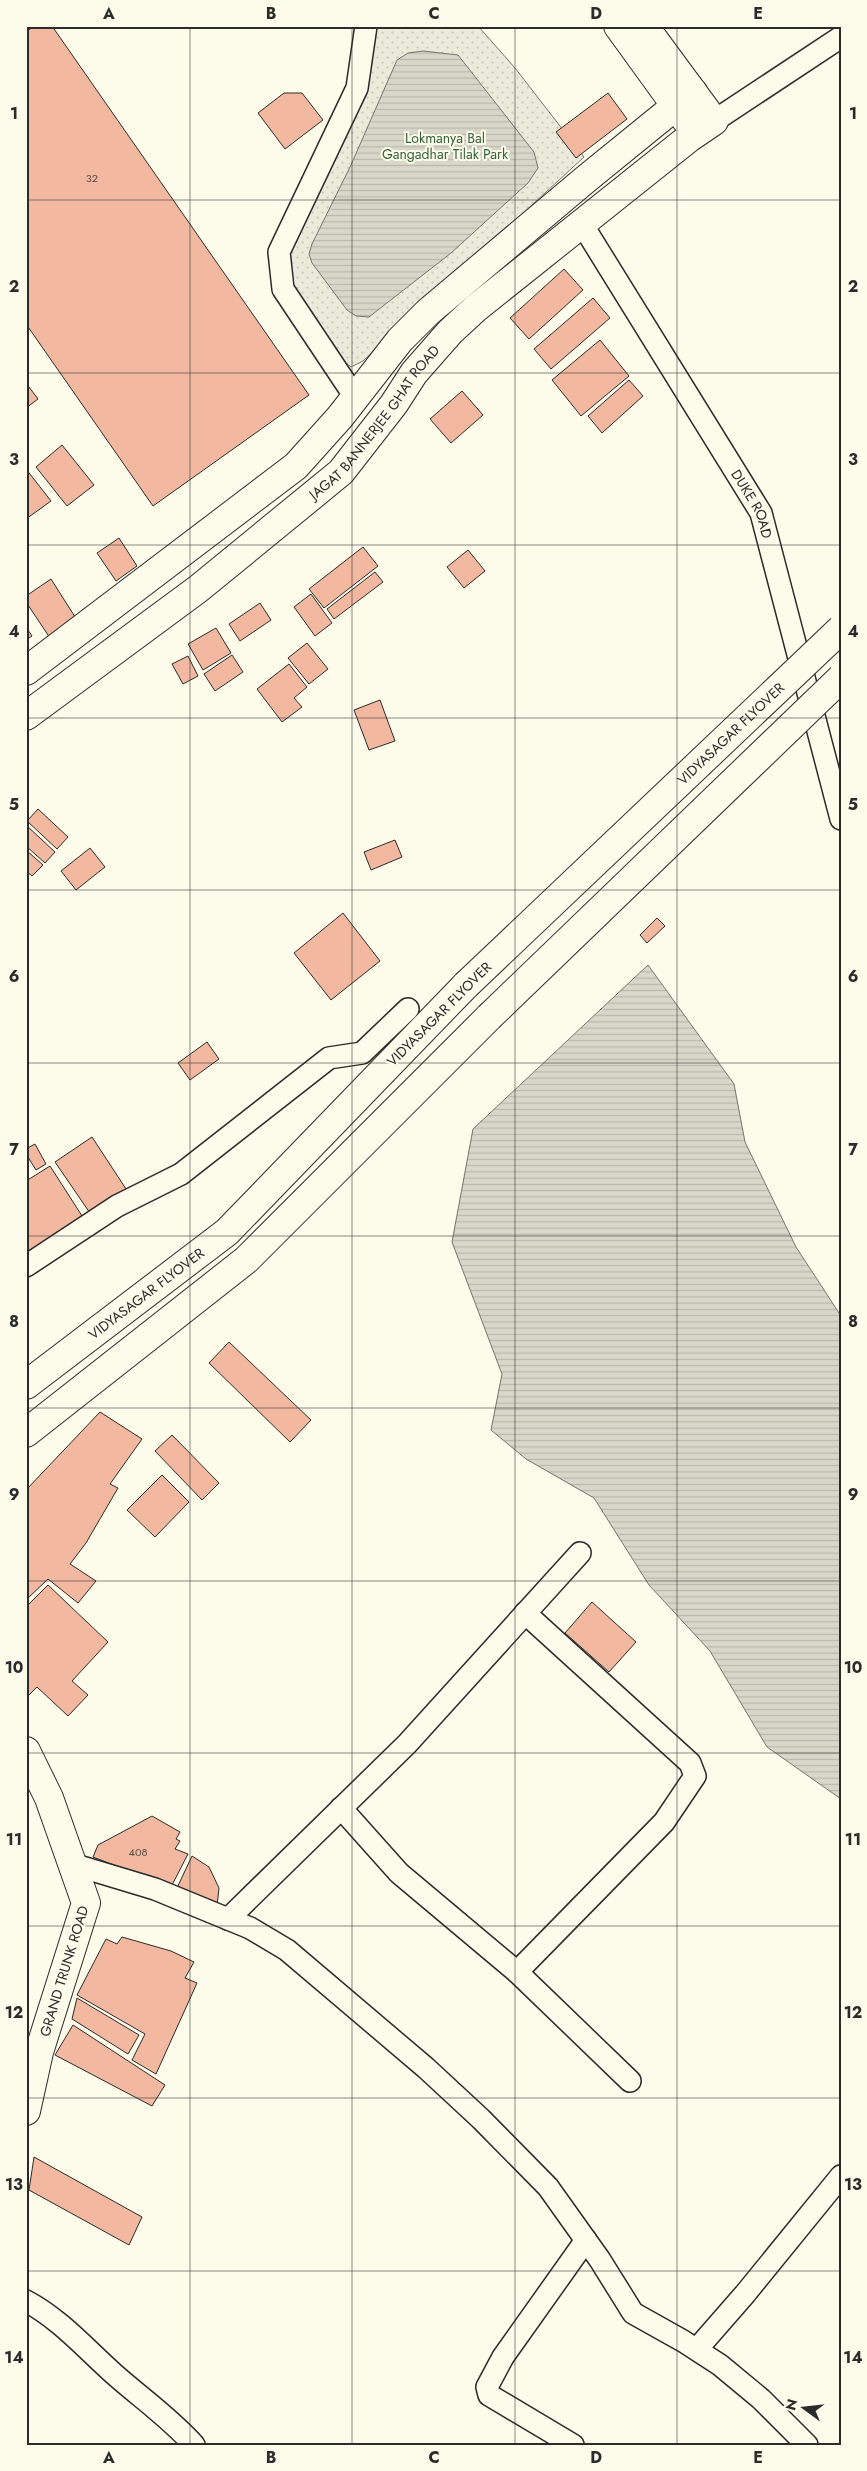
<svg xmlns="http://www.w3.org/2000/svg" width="867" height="2471" viewBox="0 0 867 2471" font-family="Jost,sans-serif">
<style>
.park{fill:url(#park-dots);stroke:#74746e}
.water{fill:url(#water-rules);stroke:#74746e}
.building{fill:#f2b8a0;stroke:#2b2b2b}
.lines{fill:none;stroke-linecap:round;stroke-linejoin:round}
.minor-casing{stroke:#2b2b2b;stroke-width:24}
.major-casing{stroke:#2b2b2b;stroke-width:30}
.highway-casing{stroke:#2b2b2b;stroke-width:30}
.minor{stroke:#fdfbea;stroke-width:21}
.major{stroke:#fdfbea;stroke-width:28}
.highway{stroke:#fdfbea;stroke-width:28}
.highway-bridge-casing{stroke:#2b2b2b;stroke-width:30;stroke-linecap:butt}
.highway-bridge{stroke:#fdfbea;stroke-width:28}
.grid{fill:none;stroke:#2b2b2b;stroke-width:1;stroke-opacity:0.55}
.labels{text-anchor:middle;stroke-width:4;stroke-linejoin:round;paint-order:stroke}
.number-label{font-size:11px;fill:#5d4e48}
.park-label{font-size:14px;fill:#34623c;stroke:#fdfbea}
.street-label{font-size:14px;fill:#2b2b2b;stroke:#fdfbea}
.neatline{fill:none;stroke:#2b2b2b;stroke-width:2}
.grid-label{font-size:16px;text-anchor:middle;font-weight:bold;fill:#2b2b2b}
</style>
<defs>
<pattern id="park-dots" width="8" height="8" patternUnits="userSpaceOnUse" patternTransform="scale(1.25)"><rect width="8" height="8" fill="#ecebdb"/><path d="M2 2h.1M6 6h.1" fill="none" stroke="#cbcabc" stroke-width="1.8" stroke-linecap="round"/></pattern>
<pattern id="water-rules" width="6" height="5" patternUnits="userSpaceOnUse" patternTransform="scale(1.25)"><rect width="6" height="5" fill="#d8d7c9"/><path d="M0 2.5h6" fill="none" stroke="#bab9ad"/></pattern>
</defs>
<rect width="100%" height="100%" fill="#fdfbea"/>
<path class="park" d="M 366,26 L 478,26 L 515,68 L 584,157 L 363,361 L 351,367 L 340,358 L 289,287 L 279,252 L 357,88 Z"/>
<path class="water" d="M 423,51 L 458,55 L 534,152 L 538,168 L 528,183 L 451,253 L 369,317 L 356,316 L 347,310 L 312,263 L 309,254 L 312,244 L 351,165 L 397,60 L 408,53 Z
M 648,965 L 734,1084 L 745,1142 L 796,1247 L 841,1316 L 841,1799 L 767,1747 L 710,1651 L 649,1585 L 594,1498 L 526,1459 L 491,1430 L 502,1374 L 452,1242 L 473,1129 Z"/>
<path class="building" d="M 34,26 L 52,26 L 309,395 L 153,506 L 26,324 L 26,32 Z
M 284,93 L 302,93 L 323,120 L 285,149 L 258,113 Z
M 608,93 L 627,119 L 576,158 L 556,132 Z
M 564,269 L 583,290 L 529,339 L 510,318 Z
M 593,298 L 610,318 L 551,369 L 534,349 Z
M 600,340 L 629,376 L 581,416 L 552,380 Z
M 629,380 L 643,396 L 602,433 L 588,416 Z
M 26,383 L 38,399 L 26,408 Z
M 462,391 L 483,415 L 451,443 L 430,419 Z
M 62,445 L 94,485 L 67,506 L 36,467 Z
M 26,469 L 51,501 L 26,519 Z
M 119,538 L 137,566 L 116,581 L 97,553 Z
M 363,547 L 378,566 L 324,608 L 309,589 Z
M 468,550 L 485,571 L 464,588 L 447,567 Z
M 375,572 L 383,582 L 334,619 L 327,609 Z
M 51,579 L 77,620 L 50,638 L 26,602 L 26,596 Z
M 311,594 L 332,623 L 315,636 L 294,607 Z
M 260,603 L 271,620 L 240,641 L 229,624 Z
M 26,627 L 32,636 L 26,640 Z
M 216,628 L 231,653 L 203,670 L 188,644 Z
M 307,643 L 328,669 L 309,684 L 288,658 Z
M 232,655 L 243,672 L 215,691 L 204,674 Z
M 188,656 L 198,676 L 183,684 L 172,664 Z
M 289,664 L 307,687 L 294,698 L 302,707 L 282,722 L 257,689 Z
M 380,700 L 395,741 L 369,750 L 354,710 Z
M 38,809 L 68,837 L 57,849 L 27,821 Z
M 26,825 L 55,852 L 45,863 L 26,846 Z
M 395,840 L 402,857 L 371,870 L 364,852 Z
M 90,848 L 105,867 L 76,890 L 61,871 Z
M 26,850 L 43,865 L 32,876 L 26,871 Z
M 343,913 L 380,961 L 331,1000 L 294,953 Z
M 657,918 L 665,926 L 647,943 L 640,935 Z
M 207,1042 L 219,1059 L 190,1080 L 178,1063 Z
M 92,1137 L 128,1192 L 92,1216 L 55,1162 Z
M 35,1144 L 46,1164 L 36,1170 L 26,1154 L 26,1149 Z
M 50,1166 L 84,1219 L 26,1257 L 26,1181 Z
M 229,1342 L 311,1420 L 290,1442 L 209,1363 Z
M 100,1412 L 142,1439 L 110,1484 L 118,1488 L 86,1543 L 70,1564 L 96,1581 L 78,1603 L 48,1579 L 26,1600 L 26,1490 Z
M 172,1435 L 219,1483 L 202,1500 L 155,1451 Z
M 162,1475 L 189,1502 L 155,1537 L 127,1510 Z
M 48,1585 L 108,1642 L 72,1681 L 88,1695 L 68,1716 L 37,1687 L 26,1698 L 26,1607 Z
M 592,1602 L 636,1642 L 609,1672 L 565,1633 Z
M 152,1816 L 180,1832 L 176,1839 L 180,1841 L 175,1849 L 188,1854 L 171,1887 L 93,1857 L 98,1845 Z
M 192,1856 L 209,1867 L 219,1888 L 217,1906 L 176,1890 Z
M 122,1937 L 171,1951 L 194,1962 L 185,1978 L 197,1983 L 156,2074 L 132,2060 L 145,2034 L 77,1995 L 106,1939 L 117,1944 Z
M 77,1998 L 139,2035 L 128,2054 L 72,2019 Z
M 73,2025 L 165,2085 L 152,2106 L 55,2055 Z
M 34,2157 L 142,2217 L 129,2245 L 29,2190 Z"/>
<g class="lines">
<defs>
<g id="minor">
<path d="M 714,121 L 841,37"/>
<path id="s1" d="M 582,224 L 761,513 L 841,819"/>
<path d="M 355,397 L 283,289 L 279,252 L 357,88 L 366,26"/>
<path d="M 26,1266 L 117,1206 L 181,1174 L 329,1058 L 362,1053 L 408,1009"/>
<path d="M 341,1808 L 399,1873 L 517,1972 L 630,2081"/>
<path d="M 72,1864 L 155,1889 L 250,1928 L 287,1950 L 426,2068 L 481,2119 L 548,2187 L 600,2260 L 633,2313 L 683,2341 L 720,2365 L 761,2399 L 807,2445"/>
<path d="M 228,1919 L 407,1744 L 580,1553"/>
<path d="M 517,1972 L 664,1822 L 695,1776 L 690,1763 L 525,1613"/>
<path d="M 26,2301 C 60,2319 86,2349 114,2374 C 141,2398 170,2418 194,2445"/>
<path d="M 697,2349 L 745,2294 L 841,2176"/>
<path d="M 573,2445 L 489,2395 L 487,2387 L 503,2357 L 586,2240"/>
</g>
<g id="major">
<path d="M 618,26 L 686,120"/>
<path d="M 26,671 L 296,466 L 340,417 L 400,340 L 428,312 L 586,179 L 693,92"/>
<path id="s2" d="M 26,716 L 198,589 L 341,472 L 394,404 L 414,373 L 450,332 L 476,308 L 689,138 L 714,121 L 644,26"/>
<path d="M 26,1751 L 49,1798 L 86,1903 L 39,2052 L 26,2111"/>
</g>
<g id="highway">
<path id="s3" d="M 26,1385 L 227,1232 L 466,985"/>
<path d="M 26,1433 L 246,1260 L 489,1017"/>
</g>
</defs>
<use href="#minor" class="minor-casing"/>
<use href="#major" class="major-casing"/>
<use href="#highway" class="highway-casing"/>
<use href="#minor" class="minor"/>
<use href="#major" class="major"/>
<use href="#highway" class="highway"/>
<defs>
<g id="highway-bridge">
<path id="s4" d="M 466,985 L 841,629"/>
<path d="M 489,1017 L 841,678"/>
</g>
</defs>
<use href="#highway-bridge" class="highway-bridge-casing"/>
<use href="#highway-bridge" class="highway-bridge"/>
</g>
<path class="grid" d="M 190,26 L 190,2445M 352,26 L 352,2445M 515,26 L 515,2445M 677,26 L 677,2445M 26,200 L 841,200M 26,373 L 841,373M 26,545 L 841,545M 26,718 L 841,718M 26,890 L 841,890M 26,1063 L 841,1063M 26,1236 L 841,1236M 26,1408 L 841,1408M 26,1581 L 841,1581M 26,1753 L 841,1753M 26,1926 L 841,1926M 26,2098 L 841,2098M 26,2271 L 841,2271"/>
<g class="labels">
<g class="number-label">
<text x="92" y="182">32</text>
<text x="138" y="1856">408</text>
</g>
<g class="park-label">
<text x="445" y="143">Lokmanya Bal<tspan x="445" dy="16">Gangadhar Tilak Park</tspan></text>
</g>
<g class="street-label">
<text dy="5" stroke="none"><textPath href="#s2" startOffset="458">JAGAT BANNERJEE GHAT ROAD</textPath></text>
<text dy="5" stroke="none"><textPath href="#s1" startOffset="328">DUKE ROAD</textPath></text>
<text dy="5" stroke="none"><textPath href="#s4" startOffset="365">VIDYASAGAR FLYOVER</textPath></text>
<text transform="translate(439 1014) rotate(-45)" y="5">VIDYASAGAR FLYOVER</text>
<text dy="5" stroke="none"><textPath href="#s3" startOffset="151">VIDYASAGAR FLYOVER</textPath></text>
<text transform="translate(64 1971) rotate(-73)" y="5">GRAND TRUNK ROAD</text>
</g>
</g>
<rect width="867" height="2471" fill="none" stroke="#fdfbea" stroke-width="55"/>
<g transform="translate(804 2408) rotate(285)" stroke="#fdfbea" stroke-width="4" paint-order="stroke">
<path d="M0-4L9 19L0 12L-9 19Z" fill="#2b2b2b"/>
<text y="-8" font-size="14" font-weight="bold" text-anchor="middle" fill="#2b2b2b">N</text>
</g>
<rect x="28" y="28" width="812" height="2416" class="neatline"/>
<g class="grid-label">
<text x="109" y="19">A</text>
<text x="271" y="19">B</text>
<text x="434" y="19">C</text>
<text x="596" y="19">D</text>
<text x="758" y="19">E</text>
<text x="14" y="119">1</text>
<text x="853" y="119">1</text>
<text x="14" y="292">2</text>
<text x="853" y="292">2</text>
<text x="14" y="465">3</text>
<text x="853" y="465">3</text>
<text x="14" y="637">4</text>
<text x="853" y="637">4</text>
<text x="14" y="810">5</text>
<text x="853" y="810">5</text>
<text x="14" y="982">6</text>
<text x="853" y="982">6</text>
<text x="14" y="1155">7</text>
<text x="853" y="1155">7</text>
<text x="14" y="1327">8</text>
<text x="853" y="1327">8</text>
<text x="14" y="1500">9</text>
<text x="853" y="1500">9</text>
<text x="14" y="1673">10</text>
<text x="853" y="1673">10</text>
<text x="14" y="1845">11</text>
<text x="853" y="1845">11</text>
<text x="14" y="2018">12</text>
<text x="853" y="2018">12</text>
<text x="14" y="2190">13</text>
<text x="853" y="2190">13</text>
<text x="14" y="2363">14</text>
<text x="853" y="2363">14</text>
<text x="109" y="2463">A</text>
<text x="271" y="2463">B</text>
<text x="434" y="2463">C</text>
<text x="596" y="2463">D</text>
<text x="758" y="2463">E</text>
</g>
</svg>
